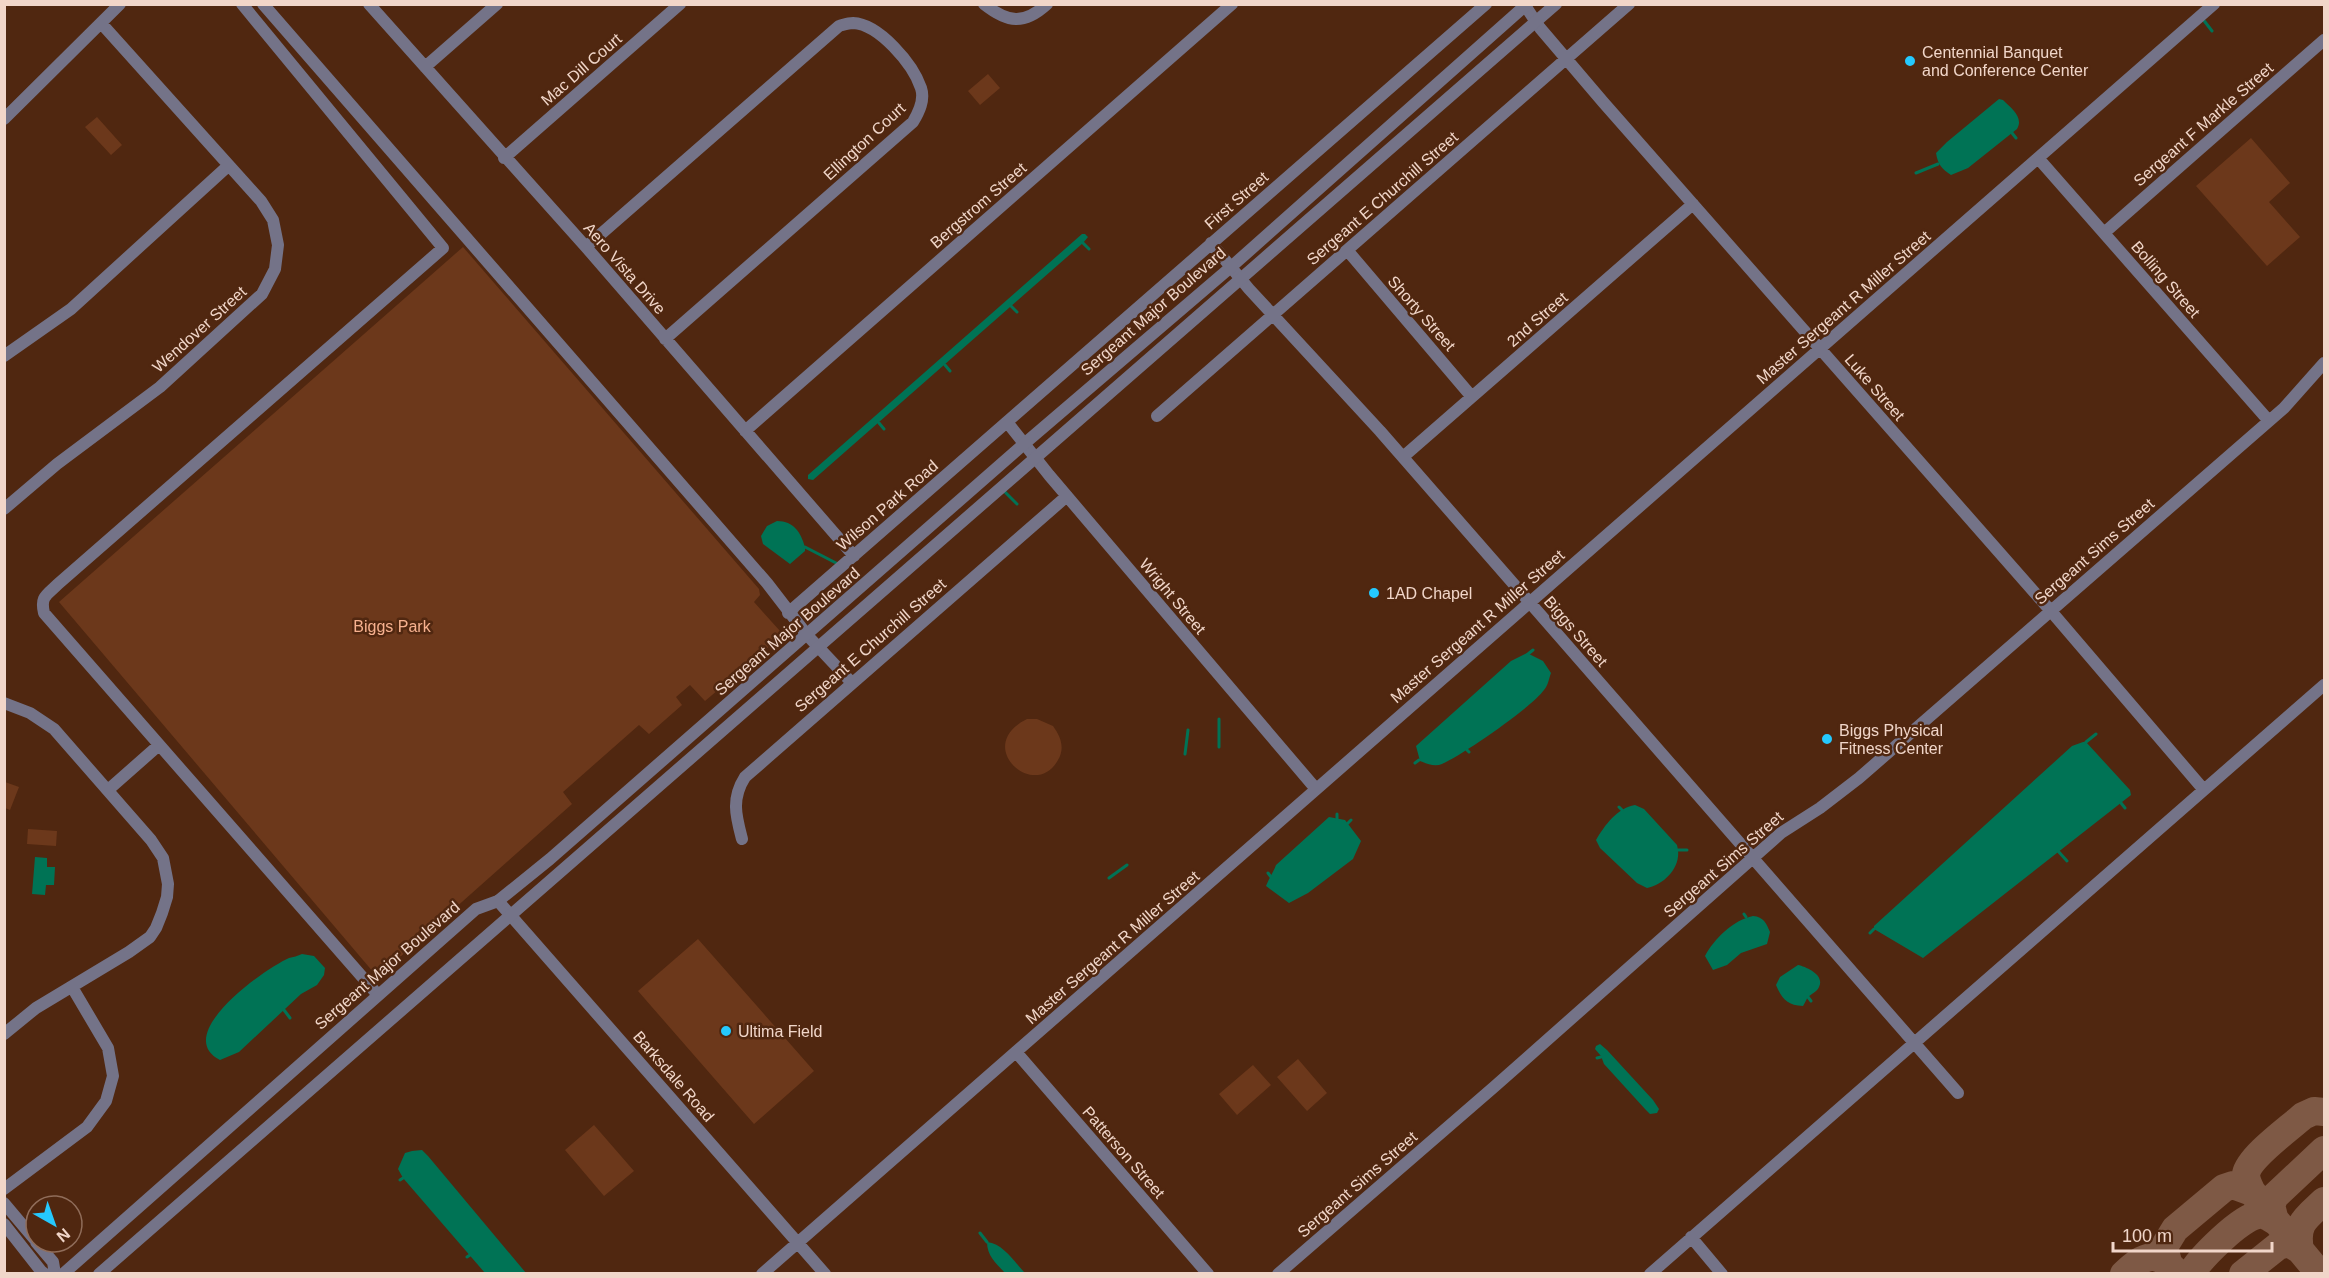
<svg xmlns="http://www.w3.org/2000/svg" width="2329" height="1278" viewBox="0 0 2329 1278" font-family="Arial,sans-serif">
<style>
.green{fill:#6c381b}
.water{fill:#007355}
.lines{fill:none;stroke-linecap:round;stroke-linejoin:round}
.stream{stroke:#007355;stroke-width:3}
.taxiway{stroke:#7e5945;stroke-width:28}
.minor{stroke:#747388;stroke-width:12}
.tertiary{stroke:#747388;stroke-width:12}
.poi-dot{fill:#25c9fe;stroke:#502710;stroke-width:2}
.labels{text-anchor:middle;stroke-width:5;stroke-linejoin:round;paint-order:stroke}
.poi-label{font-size:16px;fill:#f1d6c9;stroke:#502710;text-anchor:start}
.street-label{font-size:16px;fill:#f1d6c9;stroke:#502710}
.park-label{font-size:16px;fill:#f7b18f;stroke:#502710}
</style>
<rect width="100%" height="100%" fill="#502710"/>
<path class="green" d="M 988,74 L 1000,88 L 980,105 L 968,91 Z
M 97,117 L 122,145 L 111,155 L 85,127 Z
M 2251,138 L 2290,183 L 2269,202 L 2300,237 L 2267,266 L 2196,186 Z
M 463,247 L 759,589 L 760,595 L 754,602 L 780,631 L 778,639 L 705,701 L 690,685 L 676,697 L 682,705 L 649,734 L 639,725 L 563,792 L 572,804 L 382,973 L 374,973 L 59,602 Z
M 1027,719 L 1037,719 L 1053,726 C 1061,737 1065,748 1058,760 C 1035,802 972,746 1027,719 Z
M 5,782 L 19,787 L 10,810 L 5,808 Z
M 28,829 L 57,831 L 56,846 L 27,844 Z
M 698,939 L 814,1071 L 754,1124 L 638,991 Z
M 1298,1059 L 1327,1093 L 1307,1111 L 1277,1077 Z
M 1253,1065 L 1271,1085 L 1237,1115 L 1219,1094 Z
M 594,1125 L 634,1171 L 604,1196 L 565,1150 Z"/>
<path class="water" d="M 1999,99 L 2003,100 C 2011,108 2024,117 2017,129 L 1968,168 L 1951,175 C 1942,169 1938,165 1936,153 L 1947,142 Z
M 1082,234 L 1085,234 L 1088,237 L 1083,243 L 813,480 L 808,479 L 808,475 Z
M 777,521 C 794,521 801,533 805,547 L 805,551 L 790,564 L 763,544 L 761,536 L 767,526 Z
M 1527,653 L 1543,661 L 1551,673 C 1549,678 1548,686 1544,690 C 1531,708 1462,755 1442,764 C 1435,767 1427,764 1420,761 L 1416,746 L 1511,661 Z
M 2083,742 L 2086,742 L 2130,790 L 2131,795 L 1923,958 L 1874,929 L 1874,926 L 2072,746 Z
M 1635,805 L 1644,809 L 1677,845 C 1683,865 1666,884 1647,888 L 1637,883 L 1600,848 L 1596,840 C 1605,825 1617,808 1635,805 Z
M 1329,817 L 1345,820 L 1361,841 L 1353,859 L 1308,893 L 1289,903 L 1266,886 C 1269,878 1273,873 1276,865 Z
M 35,857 L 47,858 L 47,867 L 55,867 L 54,885 L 46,885 L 45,895 L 32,894 Z
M 1753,916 C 1764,917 1766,923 1770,932 L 1767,944 L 1741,953 L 1727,965 L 1713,970 L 1705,956 C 1714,939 1733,920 1753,916 Z
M 302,954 L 314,956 L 325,968 L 324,975 L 317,985 L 301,994 L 239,1052 L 220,1060 C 171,1035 264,969 289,958 C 293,957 298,956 302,954 Z
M 1798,965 C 1807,967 1825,975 1819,987 C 1817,992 1811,994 1808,997 C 1806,1000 1805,1003 1803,1006 C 1787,1005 1782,999 1776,985 L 1780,977 Z
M 1600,1044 L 1607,1050 L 1653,1100 L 1659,1109 L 1657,1113 L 1650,1114 L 1645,1109 L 1604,1064 L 1601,1056 L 1595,1049 L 1596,1046 Z
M 422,1150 L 428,1156 L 526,1273 L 485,1273 L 403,1178 L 398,1169 L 405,1153 L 412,1151 Z
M 987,1242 C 1004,1244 1014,1262 1025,1273 L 1005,1273 C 996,1263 987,1256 987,1242 Z"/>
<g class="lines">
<path class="stream" d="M 2202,18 L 2212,31
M 2012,133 L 2016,138
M 1916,173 L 1938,164
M 1083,243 L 1089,249
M 1011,306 L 1017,312
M 945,365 L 950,371
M 879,423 L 884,429
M 1003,490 L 1017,504
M 805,547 L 838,564
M 1528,654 L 1533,650
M 1219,719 L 1219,747
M 2086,742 L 2096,734
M 1467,750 L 1469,752
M 1185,754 L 1188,730
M 1415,763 L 1419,760
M 2121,803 L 2125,808
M 1619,807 L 1622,810
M 1337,819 L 1337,814
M 1347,824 L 1351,820
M 1678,850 L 1687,850
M 2058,851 L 2067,861
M 1268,873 L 1271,877
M 1109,878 L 1127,865
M 1744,914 L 1746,917
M 1870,933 L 1874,929
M 1808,997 L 1811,1001
M 284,1010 L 290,1018
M 1597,1058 L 1601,1057
M 400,1180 L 403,1178
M 980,1233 L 987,1242
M 467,1257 L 470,1255"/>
<path class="taxiway" d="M 2252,1192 C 2249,1186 2246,1181 2246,1174 C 2249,1157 2290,1128 2303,1116 L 2314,1111 L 2324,1112
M 2275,1221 L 2271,1205 L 2275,1196 L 2324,1150
M 2300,1250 C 2295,1223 2306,1218 2324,1201
M 2168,1262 L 2164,1247 L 2175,1229 L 2224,1188 L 2233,1185 L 2252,1192 L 2320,1274
M 2124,1274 C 2146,1254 2156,1249 2178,1274
M 2191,1274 C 2199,1259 2241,1217 2258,1215 C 2264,1214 2270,1218 2275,1221
M 2243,1274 L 2278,1246 L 2289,1243 L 2300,1250"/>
<path class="minor" d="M 242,4 L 443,248 L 58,584 C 47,595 40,596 44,613 L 378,995
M 263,4 L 767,583 L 807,635 L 852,683
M 369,4 L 586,247 L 854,556
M 984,4 C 1008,23 1024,25 1047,4
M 1524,4 L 1540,28 L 1603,102 L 2050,610 L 2204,790
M 425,67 L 497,4
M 4,119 L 120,4
M 504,158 L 680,4
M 2038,158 L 2269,421
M 2104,233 L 2324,40
M 1211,243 L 1249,289 L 1380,431 L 1958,1093
M 586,247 L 839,26 C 843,25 848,23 853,23 C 879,24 913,64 921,88 C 925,100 919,112 913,122 L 665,339
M 1347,250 L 1472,397
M 4,356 L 71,309 L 228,166
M 1157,416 L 1629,4
M 1007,422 L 1049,475 L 1316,789
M 745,431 L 1232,4
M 1403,457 L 1693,204
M 4,509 L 57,464 L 160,387 L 262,294 L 275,269 L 278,245 L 273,220 L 261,201 L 101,23
M 788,613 L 1486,4
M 4,703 L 30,713 L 54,729 L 151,840 L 163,858 L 168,884 L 167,897 L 162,913 L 156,928 L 150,937 L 129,952 L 36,1008 L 4,1034
M 108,790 L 159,745
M 742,839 C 736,816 731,799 745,777 L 1067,496
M 498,901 L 825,1274
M 1016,1052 L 1208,1274
M 4,1189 L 87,1127 L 106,1101 L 113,1076 L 108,1048 L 72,987
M 4,1203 L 36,1241
M 4,1224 L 41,1271 L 45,1274
M 1691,1237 L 1722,1274
M 36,1242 L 53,1262 L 55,1274
M 762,1274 L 2214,4
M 1278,1274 L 1494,1087 L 1781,833 L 1820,808 L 1859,778 L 2284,408 L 2324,363
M 1650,1274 L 2324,685"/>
<path class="tertiary" d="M 63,1274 L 476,909 L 498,901 L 550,859 L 1024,444 L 1231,267 L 1527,4
M 99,1274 L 1556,4"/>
</g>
<g class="poi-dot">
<circle cx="1910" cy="61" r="6"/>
<circle cx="1374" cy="593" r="6"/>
<circle cx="1827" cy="739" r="6"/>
<circle cx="726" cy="1031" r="6"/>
</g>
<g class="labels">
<g class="poi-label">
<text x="1922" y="58">Centennial Banquet<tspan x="1922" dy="18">and Conference Center</tspan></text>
<text x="1386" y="599">1AD Chapel</text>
<text x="1839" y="736">Biggs Physical<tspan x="1839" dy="18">Fitness Center</tspan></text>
<text x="738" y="1037">Ultima Field</text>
</g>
<g class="street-label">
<text transform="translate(581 69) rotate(-41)" y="6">Mac Dill Court</text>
<text transform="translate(2203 124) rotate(-41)" y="6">Sergeant F Markle Street</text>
<text transform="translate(864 141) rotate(-43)" y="6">Ellington Court</text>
<text transform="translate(1382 198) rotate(-41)" y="6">Sergeant E Churchill Street</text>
<text transform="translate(1236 200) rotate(-41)" y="6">First Street</text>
<text transform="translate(978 205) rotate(-41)" y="6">Bergstrom Street</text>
<text transform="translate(625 268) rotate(49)" y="6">Aero Vista Drive</text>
<text transform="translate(2166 279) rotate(49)" y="6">Bolling Street</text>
<text transform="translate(1843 307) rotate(-41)" y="6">Master Sergeant R Miller Street</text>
<text transform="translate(1153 311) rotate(-41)" y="6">Sergeant Major Boulevard</text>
<text transform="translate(1422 313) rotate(49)" y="6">Shorty Street</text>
<text transform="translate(1537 319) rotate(-41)" y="6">2nd Street</text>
<text transform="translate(199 329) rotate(-42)" y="6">Wendover Street</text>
<text transform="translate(1875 387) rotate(49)" y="6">Luke Street</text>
<text transform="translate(887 505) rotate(-41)" y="6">Wilson Park Road</text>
<text transform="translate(2094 551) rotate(-41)" y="6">Sergeant Sims Street</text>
<text transform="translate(1173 596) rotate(50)" y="6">Wright Street</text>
<text transform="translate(1477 626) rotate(-41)" y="6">Master Sergeant R Miller Street</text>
<text transform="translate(787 631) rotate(-41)" y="6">Sergeant Major Boulevard</text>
<text transform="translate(1576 631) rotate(49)" y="6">Biggs Street</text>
<text transform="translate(870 645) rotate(-41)" y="6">Sergeant E Churchill Street</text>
<text transform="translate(1723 864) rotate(-41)" y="6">Sergeant Sims Street</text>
<text transform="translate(1112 947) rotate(-41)" y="6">Master Sergeant R Miller Street</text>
<text transform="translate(387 965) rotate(-41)" y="6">Sergeant Major Boulevard</text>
<text transform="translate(674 1076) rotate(49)" y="6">Barksdale Road</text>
<text transform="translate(1124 1152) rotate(49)" y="6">Patterson Street</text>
<text transform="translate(1357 1184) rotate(-41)" y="6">Sergeant Sims Street</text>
</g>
<g class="park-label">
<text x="392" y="632">Biggs Park</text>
</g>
</g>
<rect width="2329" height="1278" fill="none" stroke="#f1d6c9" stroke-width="12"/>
<g transform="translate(54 1224) rotate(140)"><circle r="28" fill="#502710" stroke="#906d5a" stroke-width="1.5"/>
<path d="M0-4.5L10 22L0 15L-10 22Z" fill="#25c9fe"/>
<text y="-9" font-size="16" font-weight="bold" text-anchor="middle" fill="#f1d6c9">N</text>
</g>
<path d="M2113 1242v9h159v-9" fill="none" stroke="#f1d6c9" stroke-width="3"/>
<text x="2122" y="1242" font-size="18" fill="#f1d6c9" stroke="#502710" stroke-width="4.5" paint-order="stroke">100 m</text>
</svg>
